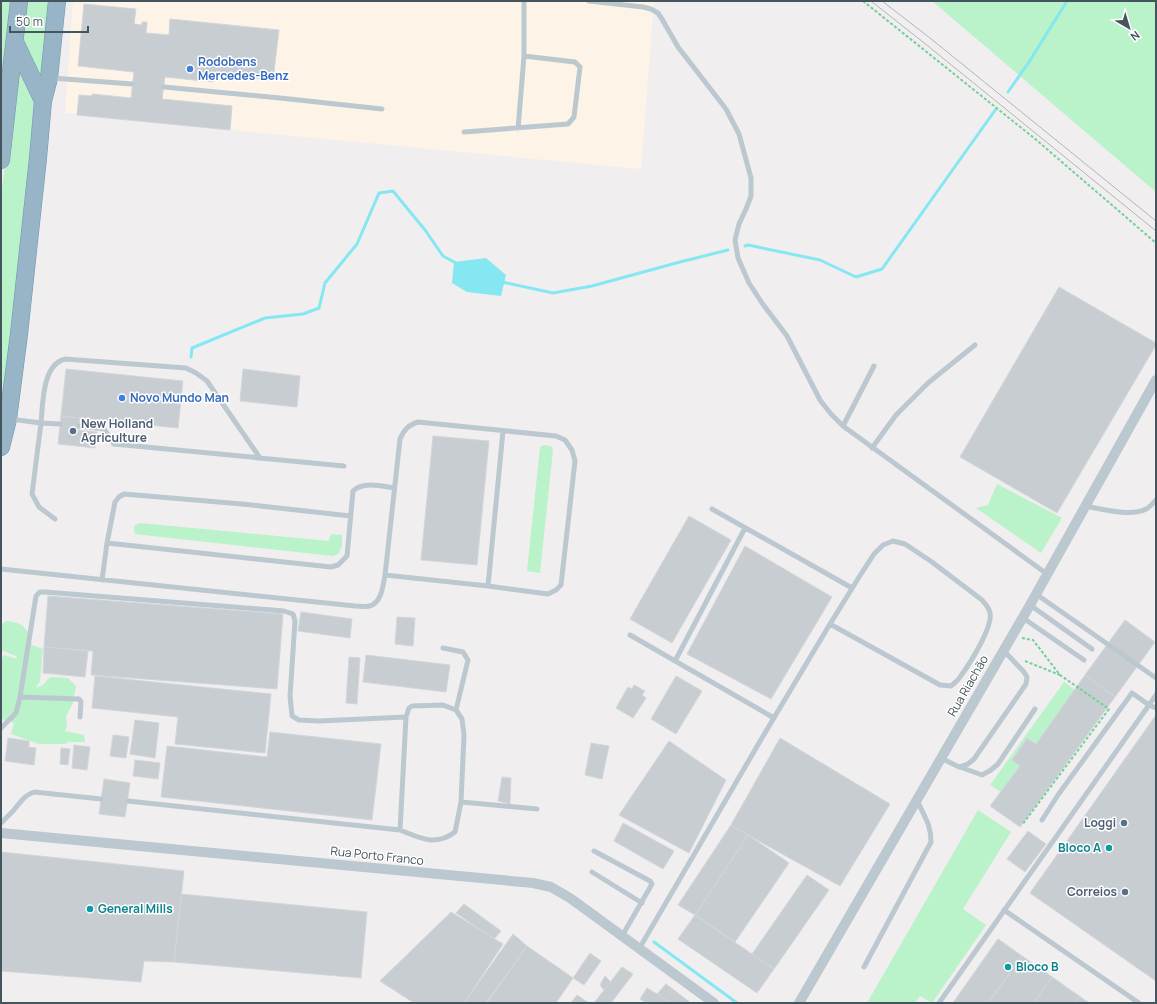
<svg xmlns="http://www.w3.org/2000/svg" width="1157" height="1004" viewBox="0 0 1157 1004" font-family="Manrope,sans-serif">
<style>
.commercial{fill:#fdf4e7}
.green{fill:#baf2c9}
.water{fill:#84e7f2}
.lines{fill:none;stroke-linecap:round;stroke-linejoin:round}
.stream{stroke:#84e7f2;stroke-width:3}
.building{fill:#c8cdd2;stroke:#d2d6db}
.trunk-casing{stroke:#6e93ad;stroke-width:18}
.path{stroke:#70d297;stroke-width:2;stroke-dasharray:3 2;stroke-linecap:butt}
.service{stroke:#bbc8cf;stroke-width:5}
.minor{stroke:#bbc8cf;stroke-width:10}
.trunk{stroke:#98b5c8;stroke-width:17}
.tram{stroke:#b0b5ba;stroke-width:1}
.shop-dot{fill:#3f7fe0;stroke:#fff;stroke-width:1.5}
.service-dot{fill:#5c6f8a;stroke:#fff;stroke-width:1.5}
.culture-dot{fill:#0f9aa8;stroke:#fff;stroke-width:1.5}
.labels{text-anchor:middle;stroke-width:3;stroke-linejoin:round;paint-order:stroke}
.shop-label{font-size:12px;font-weight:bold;fill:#366cbe;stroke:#fff;text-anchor:start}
.service-label{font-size:12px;font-weight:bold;fill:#4e5e75;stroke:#fff;text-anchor:end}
.street-label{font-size:12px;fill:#45555d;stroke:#fff}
.culture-label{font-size:12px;font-weight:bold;fill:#0d838f;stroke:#fff;text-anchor:start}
</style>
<rect width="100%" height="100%" fill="#f1eeef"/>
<path class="commercial" d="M 73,1 L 654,1 L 641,169 L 230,130 L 65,113 Z"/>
<path class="green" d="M 1,1 L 10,1 L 1,86 Z
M 24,1 L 57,1 L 1,447 L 1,196 L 17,76 Z
M 932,1 L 1156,1 L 1156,192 Z
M 544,445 L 551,446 L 553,450 L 540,573 L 527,571 L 540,447 Z
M 997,484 L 1062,518 L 1041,553 L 976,508 L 988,505 Z
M 140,523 L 329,541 L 331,534 L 342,535 L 342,546 L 339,553 L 333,556 L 135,534 L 134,528 L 135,525 Z
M 6,621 C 23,622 28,628 32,645 L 43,649 L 40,681 L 36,688 L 43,685 L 50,677 L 68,678 L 76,686 L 73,703 L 66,716 L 67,726 L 65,731 L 84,735 L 85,742 L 69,742 L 65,744 L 39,744 L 11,734 L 14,723 L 1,719 L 1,660 L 4,655 L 17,659 L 16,656 L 1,650 L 1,625 Z
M 1064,682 L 1075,690 L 1036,744 L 1027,738 L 1012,760 L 1020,766 L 1001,792 L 990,785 Z
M 978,810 L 1011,832 L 963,909 L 986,925 L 932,1003 L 920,996 L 915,1003 L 867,1003 Z"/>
<path class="water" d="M 486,258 L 506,275 L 501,296 L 467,292 L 452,283 L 454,262 Z"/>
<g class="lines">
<path class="stream" d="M 1008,92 L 1029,62 L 1067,1
M 745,246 L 748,245 L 820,260 L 856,277 L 882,269 L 996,109
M 502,282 L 553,293 L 592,286 L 680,262 L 728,250
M 191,357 L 192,348 L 265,318 L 303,314 L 319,308 L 325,283 L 357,244 L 379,193 L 393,191 L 425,230 L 443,256 L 456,263
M 654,942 L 737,1003"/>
</g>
<path class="building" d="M 84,4 L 136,9 L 134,24 L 142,25 L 142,22 L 147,22 L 146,33 L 169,35 L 170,19 L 279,30 L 273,80 L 214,74 L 213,82 L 165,77 L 162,99 L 232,106 L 230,130 L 77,115 L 79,95 L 92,96 L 92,94 L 131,98 L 134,72 L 78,66 Z
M 1059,287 L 1156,343 L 1156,345 L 1057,513 L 960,457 Z
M 66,369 L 183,381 L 178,428 L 61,416 Z
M 243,369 L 300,376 L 297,407 L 240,401 Z
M 61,416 L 80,418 L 78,430 L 97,432 L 95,448 L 58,444 Z
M 433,436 L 489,441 L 477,565 L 421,560 Z
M 689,516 L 731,540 L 672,643 L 630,619 Z
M 745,546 L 832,597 L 771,699 L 687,654 Z
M 48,596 L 283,614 L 277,689 L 91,675 L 93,651 L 44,647 Z
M 301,612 L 352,619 L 350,638 L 298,631 Z
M 397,617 L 415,618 L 413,646 L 395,644 Z
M 1125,620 L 1155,642 L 1115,697 L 1085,675 Z
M 44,647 L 88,651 L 85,677 L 43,673 Z
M 366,655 L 450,665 L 446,692 L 363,682 Z
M 349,657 L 360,658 L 357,704 L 346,703 Z
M 1085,675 L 1115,697 L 1020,827 L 990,806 L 1020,766 L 1012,760 L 1027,738 L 1036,744 Z
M 95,676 L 271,694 L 265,753 L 175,744 L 178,717 L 92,708 Z
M 676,676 L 702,691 L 676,734 L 651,719 Z
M 634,685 L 645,691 L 642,695 L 646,698 L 633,718 L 616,708 L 628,687 L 632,689 Z
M 1156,715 L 1156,981 L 1030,893 Z
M 135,720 L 159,723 L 155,758 L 130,754 Z
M 270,732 L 381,744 L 372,820 L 161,797 L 167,746 L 267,757 Z
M 113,735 L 129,737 L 126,758 L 110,756 Z
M 8,738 L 29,741 L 29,747 L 36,748 L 34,765 L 5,761 Z
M 780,738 L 890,804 L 840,886 L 748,835 L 731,825 Z
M 669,741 L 726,780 L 689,853 L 619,815 Z
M 591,743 L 609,746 L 602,779 L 585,775 Z
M 74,745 L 90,747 L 87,770 L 72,768 Z
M 61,748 L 70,749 L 68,765 L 60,764 Z
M 135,760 L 160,763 L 158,779 L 133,776 Z
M 502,777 L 511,778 L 510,804 L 498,801 Z
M 104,779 L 130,783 L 125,817 L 99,814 Z
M 623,823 L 674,851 L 663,869 L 614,841 Z
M 731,825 L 748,835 L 695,915 L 678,905 Z
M 1028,831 L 1046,844 L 1025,872 L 1007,859 Z
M 748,835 L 789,863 L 735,942 L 695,915 Z
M 1,852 L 184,871 L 174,962 L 144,961 L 141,982 L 1,971 Z
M 807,875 L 829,890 L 774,969 L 752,954 Z
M 181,894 L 367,912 L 361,978 L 174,962 Z
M 464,904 L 501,931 L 494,939 L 456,913 Z
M 451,912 L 503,944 L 464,1003 L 414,1003 L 380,981 Z
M 695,915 L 774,969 L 757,993 L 678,939 Z
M 513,934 L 527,946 L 486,1003 L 464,1003 Z
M 998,939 L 1022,956 L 1089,1003 L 953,1003 Z
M 998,939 L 1022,956 L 988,1003 L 953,1003 Z
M 527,946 L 573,978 L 556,1003 L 487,1003 Z
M 590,953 L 601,961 L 584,985 L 573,978 Z
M 1022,956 L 1052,977 L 1034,1003 L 988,1003 Z
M 622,967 L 633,974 L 611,1003 L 594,1003 Z
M 605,976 L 611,982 L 604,990 L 600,985 Z
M 1052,977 L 1079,996 L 1075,1003 L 1034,1003 Z
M 666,984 L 691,1003 L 670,1003 L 657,994 Z
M 647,988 L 657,994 L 670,1003 L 646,1003 L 640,999 Z
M 577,995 L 589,1003 L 571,1003 Z
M 1079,996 L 1089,1003 L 1075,1003 Z"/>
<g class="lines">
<defs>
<path id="trunk" d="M 15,42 L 43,101
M 1,160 L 19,1
M 1,447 L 8,419 L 19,334 L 38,158 L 43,101 L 49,78 L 57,1"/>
</defs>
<use href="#trunk" class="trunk-casing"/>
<path class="path" d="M 863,1 L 1034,138 L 1156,243
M 1022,638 L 1033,640 L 1060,675 L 1109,709 L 1022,825
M 1025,661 L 1060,675"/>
<path class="service" d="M 589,1 L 643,7 L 651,9 L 658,13 L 662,19 L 678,47 L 726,109 L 739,134 L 751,178 L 751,196 L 746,209 L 739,224 L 735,240 L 738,258 L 749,283 L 762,303 L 787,336 L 820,400 L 831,414 L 843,426 L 1047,574
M 52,78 L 132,84
M 164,87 L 280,98 L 382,109
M 518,129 L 524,56 L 524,1
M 464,132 L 568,124 L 574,117 L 580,67 L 575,62 L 524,56
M 10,419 L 41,423 C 43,403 42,365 65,359 L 186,368 L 196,373 L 207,381 L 260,458
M 79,426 L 104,429 L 114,444 L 344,466
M 843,426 L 874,366
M 872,448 L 896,415 L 928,383 L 975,345
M 1085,506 C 1102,509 1131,517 1146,509 C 1150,507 1153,503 1156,500
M 712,509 L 852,588
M 55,519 L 39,507 L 32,494 L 41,423 L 60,424
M 107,543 L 115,502 L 119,497 L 124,494 L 242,504 L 351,516
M 1,569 L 355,606 C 359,606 366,607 370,606 C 382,602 383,585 385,575 L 400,439 C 404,430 408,425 418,422 L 556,436 L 565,440 L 572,450 L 575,461 L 561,585 L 556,590 L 548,594 L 488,586 L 385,575
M 102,580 L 107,543 L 331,567 L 338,565 L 347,556 L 353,491 C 363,481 382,486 394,488
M 488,586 L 503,431
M 1036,594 L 1156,678
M 1030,605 L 1092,649
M 1023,618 L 1084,660
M 630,635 L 774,718
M 443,648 L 463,652 L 468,660 L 456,710
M 675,661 L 745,528
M 20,697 L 79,699 L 81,702 L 80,717
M 1,728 L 16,713 L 20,697 L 36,596 L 40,592 L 45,592 L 284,611 L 293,614 L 295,621 L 290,696 L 292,716 L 299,720 L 319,721 L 406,717
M 941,758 L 959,767 L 968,764 L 974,759 L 1026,684 L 1027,677 L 1024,672 L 1003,650
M 960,767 L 982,775 L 991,770 L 998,764 L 1035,709
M 128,801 L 400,830 C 420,838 435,847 455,832 L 461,802 L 537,809
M 1042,820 L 1058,795 L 1132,693 L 1149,705 L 1156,708
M 1,823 C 5,819 9,815 13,811 C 20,803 23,796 34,792 L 101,799
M 400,830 L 406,717 L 409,708 L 412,706 L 443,705 L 456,710 L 462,719 L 464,735 L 461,802
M 594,851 L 650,881 L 652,884 L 622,936
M 592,872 L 642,903
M 1004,910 L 1139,1003
M 639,949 L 759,743 L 830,624 L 861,574 L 874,554 L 883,545 L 893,541 L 905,544 L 932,562 L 982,600 C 985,604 989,607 990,613 C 993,627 969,665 960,677 C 958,681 954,683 951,686 L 940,685 L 830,624
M 864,967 L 931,842 C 931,824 924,816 917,800
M 939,1003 L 1156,695"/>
<path class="minor" d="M 1,833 L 533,883 L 551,887 L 570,898 L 714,1003
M 799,1003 L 1030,605 L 1156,380"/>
<use href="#trunk" class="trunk"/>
<path class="tram" d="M 871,1 L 928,46 L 1156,231
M 882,1 L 930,38 L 1156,221"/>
</g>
<g class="shop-dot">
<circle cx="190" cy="69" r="4"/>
<circle cx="122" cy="398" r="4"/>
</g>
<g class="service-dot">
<circle cx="73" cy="431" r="4"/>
<circle cx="1124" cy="823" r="4"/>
<circle cx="1125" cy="892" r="4"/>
</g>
<g class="culture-dot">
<circle cx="1109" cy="848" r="4"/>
<circle cx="90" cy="909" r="4"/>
<circle cx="1008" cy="967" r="4"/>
</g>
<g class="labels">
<g class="shop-label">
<text x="198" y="66">Rodobens<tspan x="198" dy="14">Mercedes-Benz</tspan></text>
<text x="130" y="402">Novo Mundo Man</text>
</g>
<g class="service-label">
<text x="81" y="428" text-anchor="start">New Holland<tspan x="81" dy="14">Agriculture</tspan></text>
<text x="1116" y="827">Loggi</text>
<text x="1117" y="896">Correios</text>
</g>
<g class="street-label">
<text transform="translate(968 686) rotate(-60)" y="4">Rua Riachão</text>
<text transform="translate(377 856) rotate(6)" y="4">Rua Porto Franco</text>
</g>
<g class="culture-label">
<text x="1101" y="852" text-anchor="end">Bloco A</text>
<text x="98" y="913">General Mills</text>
<text x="1016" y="971">Bloco B</text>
</g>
</g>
<rect width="1157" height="1004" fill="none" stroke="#45555d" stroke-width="4"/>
<g transform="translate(1129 28) rotate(142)" stroke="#ffffff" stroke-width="3" paint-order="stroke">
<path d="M0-3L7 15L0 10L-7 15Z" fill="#45555d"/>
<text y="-6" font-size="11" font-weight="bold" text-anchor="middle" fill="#45555d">N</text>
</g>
<path d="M10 26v6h78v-6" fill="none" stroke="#45555d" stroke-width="2"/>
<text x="16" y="26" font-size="12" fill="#45555d" stroke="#ffffff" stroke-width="3" paint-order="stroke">50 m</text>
</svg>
